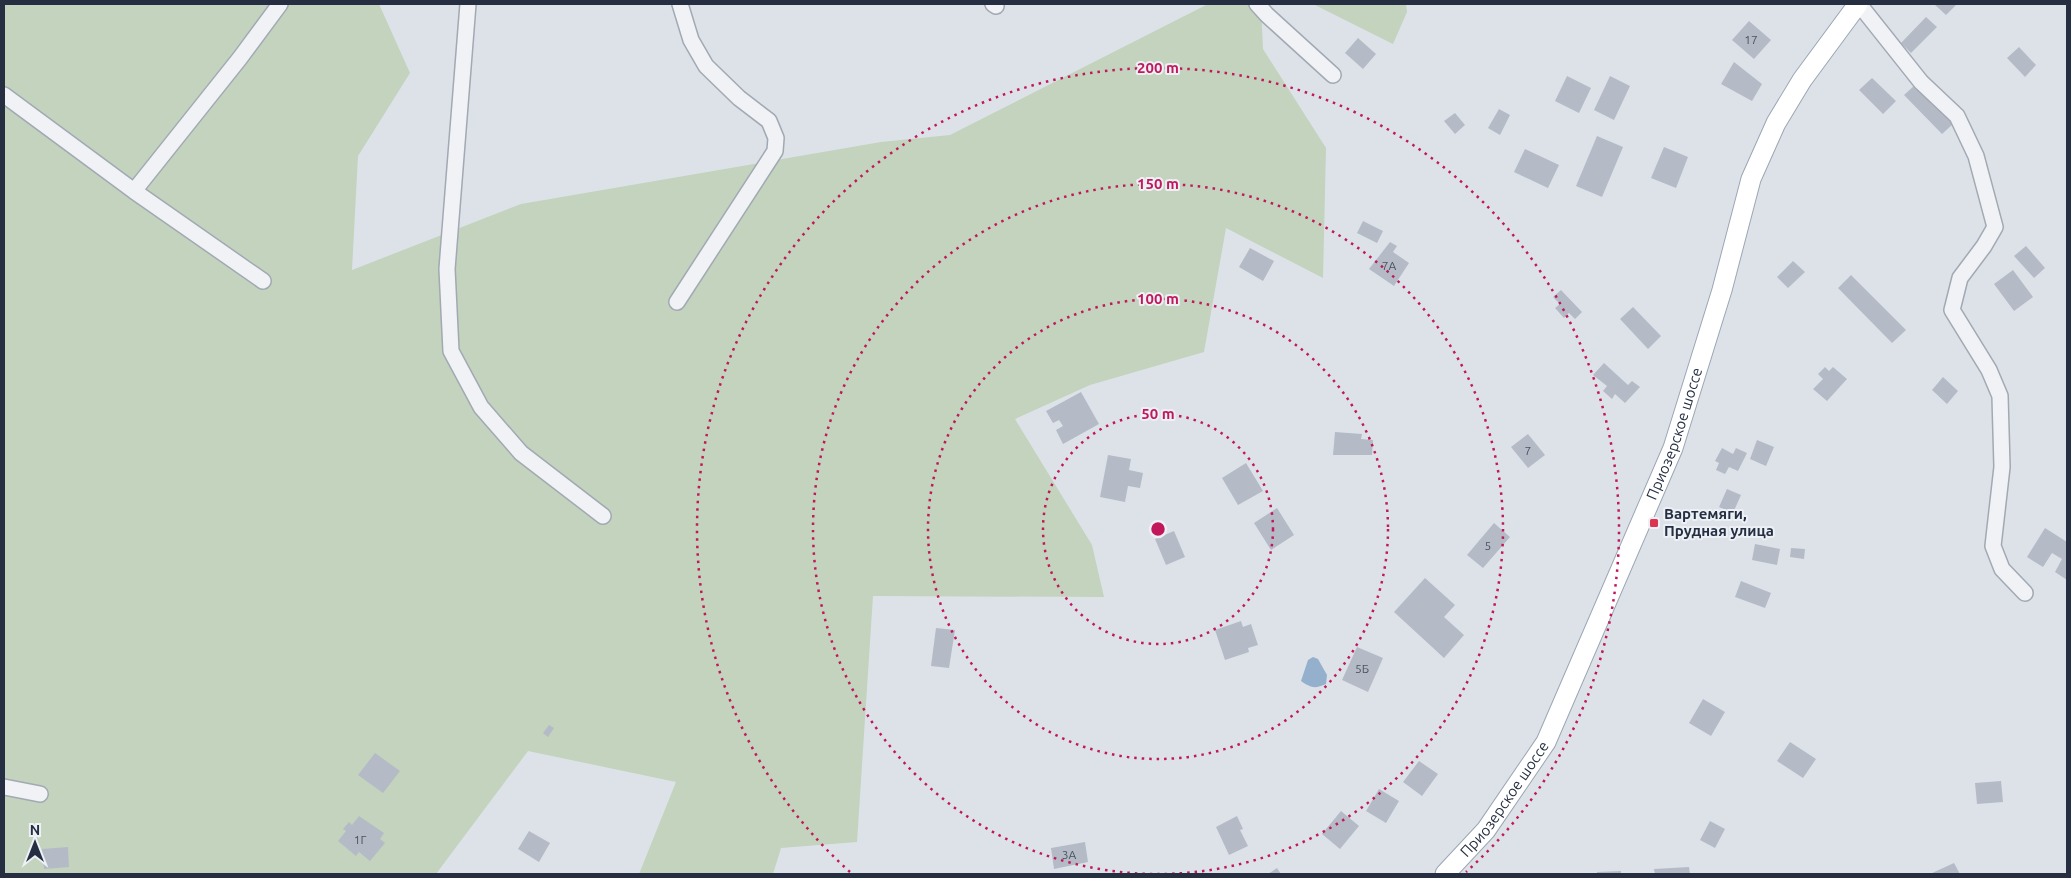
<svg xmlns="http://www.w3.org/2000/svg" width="2071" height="878" viewBox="0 0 2071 878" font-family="Ubuntu,sans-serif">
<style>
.green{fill:#c3d3bd}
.water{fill:#94b0cd}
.building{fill:#b4bbc6}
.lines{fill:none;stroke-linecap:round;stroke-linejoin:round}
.minor-casing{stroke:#a2a9b3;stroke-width:18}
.major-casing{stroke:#9ba6b5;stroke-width:21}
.minor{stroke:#f0f2f6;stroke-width:15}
.major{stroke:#fff;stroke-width:19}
.ring{fill:none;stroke:#c2185b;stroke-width:2.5;stroke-dasharray:2.5 5}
.poi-dot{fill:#db3450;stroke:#edf1f6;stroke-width:2}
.labels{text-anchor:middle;stroke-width:4;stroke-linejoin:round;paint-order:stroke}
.number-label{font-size:12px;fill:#495262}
.street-label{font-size:15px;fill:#252f41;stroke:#edf1f6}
.poi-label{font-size:15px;font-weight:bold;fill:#252f41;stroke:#edf1f6;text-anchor:start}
.centre{fill:#c2185b;stroke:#edf1f6;stroke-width:2.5}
.ring-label{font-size:15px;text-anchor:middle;font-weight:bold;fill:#c2185b;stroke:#edf1f6;stroke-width:4;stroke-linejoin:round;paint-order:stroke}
</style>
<rect width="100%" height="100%" fill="#dde2e9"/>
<path class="green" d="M 4,4 L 379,4 L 410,73 L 358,156 L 352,270 L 521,204 L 881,142 L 950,135 L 1208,4 L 1261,4 L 1263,49 L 1326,148 L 1323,278 L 1226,228 L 1204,352 L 1090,385 L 1015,419 L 1092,545 L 1104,597 L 873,596 L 857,842 L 781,848 L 773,874 L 639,874 L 676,782 L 528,751 L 436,874 L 4,874 Z
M 1313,4 L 1406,4 L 1407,12 L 1393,44 Z"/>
<path class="water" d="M 1313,657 L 1318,659 L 1327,675 L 1326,684 C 1315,689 1311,688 1301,681 L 1308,660 Z"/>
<path class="building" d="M 1934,4 L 1954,4 L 1956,5 L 1946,15 Z
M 1926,17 L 1937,27 L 1911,53 L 1901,43 Z
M 1749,21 L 1771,40 L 1754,59 L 1732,40 Z
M 1358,38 L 1376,54 L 1363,69 L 1345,53 Z
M 2019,47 L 2036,65 L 2025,77 L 2007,58 Z
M 1734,62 L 1762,84 L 1752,101 L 1721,84 Z
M 1567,76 L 1591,88 L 1579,113 L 1555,101 Z
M 1610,76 L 1630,86 L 1614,120 L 1594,110 Z
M 1872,78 L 1896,101 L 1883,114 L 1859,90 Z
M 1915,85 L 1953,124 L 1942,134 L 1904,95 Z
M 1499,109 L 1510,115 L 1500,135 L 1488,128 Z
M 1455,113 L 1465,125 L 1455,134 L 1444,121 Z
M 1597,136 L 1623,147 L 1602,197 L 1576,186 Z
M 1664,147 L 1688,157 L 1676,188 L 1651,178 Z
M 1525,149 L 1559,165 L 1548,188 L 1514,172 Z
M 1363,221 L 1383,231 L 1377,243 L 1357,233 Z
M 1390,242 L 1397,246 L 1393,252 L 1409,263 L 1394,286 L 1369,269 Z
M 2026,246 L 2045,268 L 2034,278 L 2014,256 Z
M 1250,248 L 1274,261 L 1263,281 L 1239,267 Z
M 1793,261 L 1805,272 L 1788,288 L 1777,277 Z
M 2013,270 L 2033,297 L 2014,311 L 1994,284 Z
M 1851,275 L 1906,330 L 1892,343 L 1838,288 Z
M 1561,290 L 1582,312 L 1575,319 L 1569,313 L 1564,318 L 1555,308 L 1560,304 L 1553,297 Z
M 1633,307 L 1661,336 L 1648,349 L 1620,319 Z
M 1604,363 L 1628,385 L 1632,381 L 1640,387 L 1625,403 L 1615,394 L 1612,399 L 1603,391 L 1607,386 L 1593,375 Z
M 1825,367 L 1829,371 L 1833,367 L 1847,379 L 1827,401 L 1813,389 L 1823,379 L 1818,374 Z
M 1943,377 L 1958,391 L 1947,404 L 1932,390 Z
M 1081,392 L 1099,424 L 1063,444 L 1056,430 L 1063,426 L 1059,420 L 1053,423 L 1046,411 Z
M 1335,432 L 1362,434 L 1361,439 L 1373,440 L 1372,455 L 1333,455 Z
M 1528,434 L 1545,455 L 1528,468 L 1511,447 Z
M 1757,440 L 1774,447 L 1766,466 L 1750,459 Z
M 1722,448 L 1733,454 L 1736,448 L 1747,453 L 1738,471 L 1729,467 L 1725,474 L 1716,470 L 1719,463 L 1715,461 Z
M 1108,455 L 1131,459 L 1129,470 L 1143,473 L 1140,488 L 1128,486 L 1125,502 L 1100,497 Z
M 1246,463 L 1263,491 L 1238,505 L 1222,478 Z
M 1727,489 L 1741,495 L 1733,513 L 1719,507 Z
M 1277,508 L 1294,535 L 1271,550 L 1254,523 Z
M 1494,523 L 1510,537 L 1483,568 L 1467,555 Z
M 2045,528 L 2067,542 L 2067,580 L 2055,572 L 2062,559 L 2052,553 L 2043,567 L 2027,557 Z
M 1174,531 L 1185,557 L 1166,565 L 1155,539 Z
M 1755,544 L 1780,549 L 1777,565 L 1752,560 Z
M 1791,548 L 1805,549 L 1804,559 L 1790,557 Z
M 1425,578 L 1455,605 L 1444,617 L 1464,635 L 1444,658 L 1394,612 Z
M 1741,581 L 1771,593 L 1765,608 L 1735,597 Z
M 1241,621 L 1243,627 L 1251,624 L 1258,645 L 1248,648 L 1249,652 L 1225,660 L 1215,630 Z
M 936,628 L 955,630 L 949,668 L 931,666 Z
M 1357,647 L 1383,658 L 1368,692 L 1342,680 Z
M 1703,699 L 1725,712 L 1711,736 L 1689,723 Z
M 549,725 L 554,728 L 548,737 L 543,733 Z
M 1790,742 L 1816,759 L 1803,778 L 1777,761 Z
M 375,753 L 400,771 L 383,793 L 358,775 Z
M 1419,761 L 1438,774 L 1422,796 L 1403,782 Z
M 2001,781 L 2003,802 L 1977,804 L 1975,783 Z
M 1379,789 L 1399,801 L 1386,823 L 1366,811 Z
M 1341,811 L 1359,826 L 1340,849 L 1322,834 Z
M 359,816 L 384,833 L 380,839 L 385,843 L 370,861 L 359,852 L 356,856 L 338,841 L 346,831 L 343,829 L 349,822 L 352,825 Z
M 1237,816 L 1243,829 L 1240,830 L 1248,846 L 1229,855 L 1216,827 Z
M 1710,821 L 1725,829 L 1715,848 L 1700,840 Z
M 529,831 L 550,843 L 539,862 L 518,849 Z
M 1085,842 L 1088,862 L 1054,869 L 1051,848 Z
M 68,847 L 69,867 L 44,869 L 42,849 Z
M 1954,863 L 1960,874 L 1930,874 Z
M 1689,867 L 1690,874 L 1655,874 L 1654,869 Z
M 1277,868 L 1281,874 L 1268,874 Z
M 1621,871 L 1621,874 L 1597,874 L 1597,872 Z"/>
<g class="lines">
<defs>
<path id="minor" d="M 468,4 L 447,269 L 451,351 L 481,407 L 521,453 L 603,516
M 993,4 L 996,6
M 1257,4 L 1267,15 L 1333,75
M 1859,4 L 1921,82 L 1957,116 L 1976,156 L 1995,227 L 1984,246 L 1960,278 L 1952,310 L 1989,370 L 2000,396 L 2002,467 L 1993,546 L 2002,569 L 2025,593
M 4,95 L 134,191 L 263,281
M 134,191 L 240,58 L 280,4
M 677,302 L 775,151 L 776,138 L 769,121 L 739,98 L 706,66 L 691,40 L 680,4
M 4,787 L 40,794"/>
<g id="major">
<path id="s1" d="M 1445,874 L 1486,830 L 1546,742 L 1673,448 L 1722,290 L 1751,179 L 1776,123 L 1802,80 L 1858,4"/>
</g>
</defs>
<use href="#minor" class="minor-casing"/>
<use href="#major" class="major-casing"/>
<use href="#minor" class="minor"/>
<use href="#major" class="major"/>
</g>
<g class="ring">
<circle cx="1158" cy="529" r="115"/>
<circle cx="1158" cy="529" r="230"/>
<circle cx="1158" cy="529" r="345"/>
<path d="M850 872A461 461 0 1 1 1466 872"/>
</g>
<rect class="poi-dot" x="1649" y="518" width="10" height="10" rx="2.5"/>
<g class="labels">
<g class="number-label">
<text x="1751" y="44">17</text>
<text x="1389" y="270">7А</text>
<text x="1528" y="455">7</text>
<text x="1488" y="550">5</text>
<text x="1362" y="673">5Б</text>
<text x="360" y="844">1Г</text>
<text x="1069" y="859">3А</text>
</g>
<g class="street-label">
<text dy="5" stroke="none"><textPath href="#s1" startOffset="501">Приозерское шоссе</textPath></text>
<text dy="5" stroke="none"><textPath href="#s1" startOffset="96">Приозерское шоссе</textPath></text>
</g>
<g class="poi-label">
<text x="1664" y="519">Вартемяги,<tspan x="1664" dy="17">Прудная улица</tspan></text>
</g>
</g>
<circle cx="1158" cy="529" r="8" class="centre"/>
<g class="ring-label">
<text x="1158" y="73">200 m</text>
<text x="1158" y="189">150 m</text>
<text x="1158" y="304">100 m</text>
<text x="1158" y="419">50 m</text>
</g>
<rect width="2071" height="878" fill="none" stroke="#252f41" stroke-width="10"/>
<g transform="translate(35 843)" stroke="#edf1f6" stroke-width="4" paint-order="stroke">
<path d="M0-4L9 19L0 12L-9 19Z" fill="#252f41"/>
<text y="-8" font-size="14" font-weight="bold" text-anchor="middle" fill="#252f41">N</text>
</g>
</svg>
